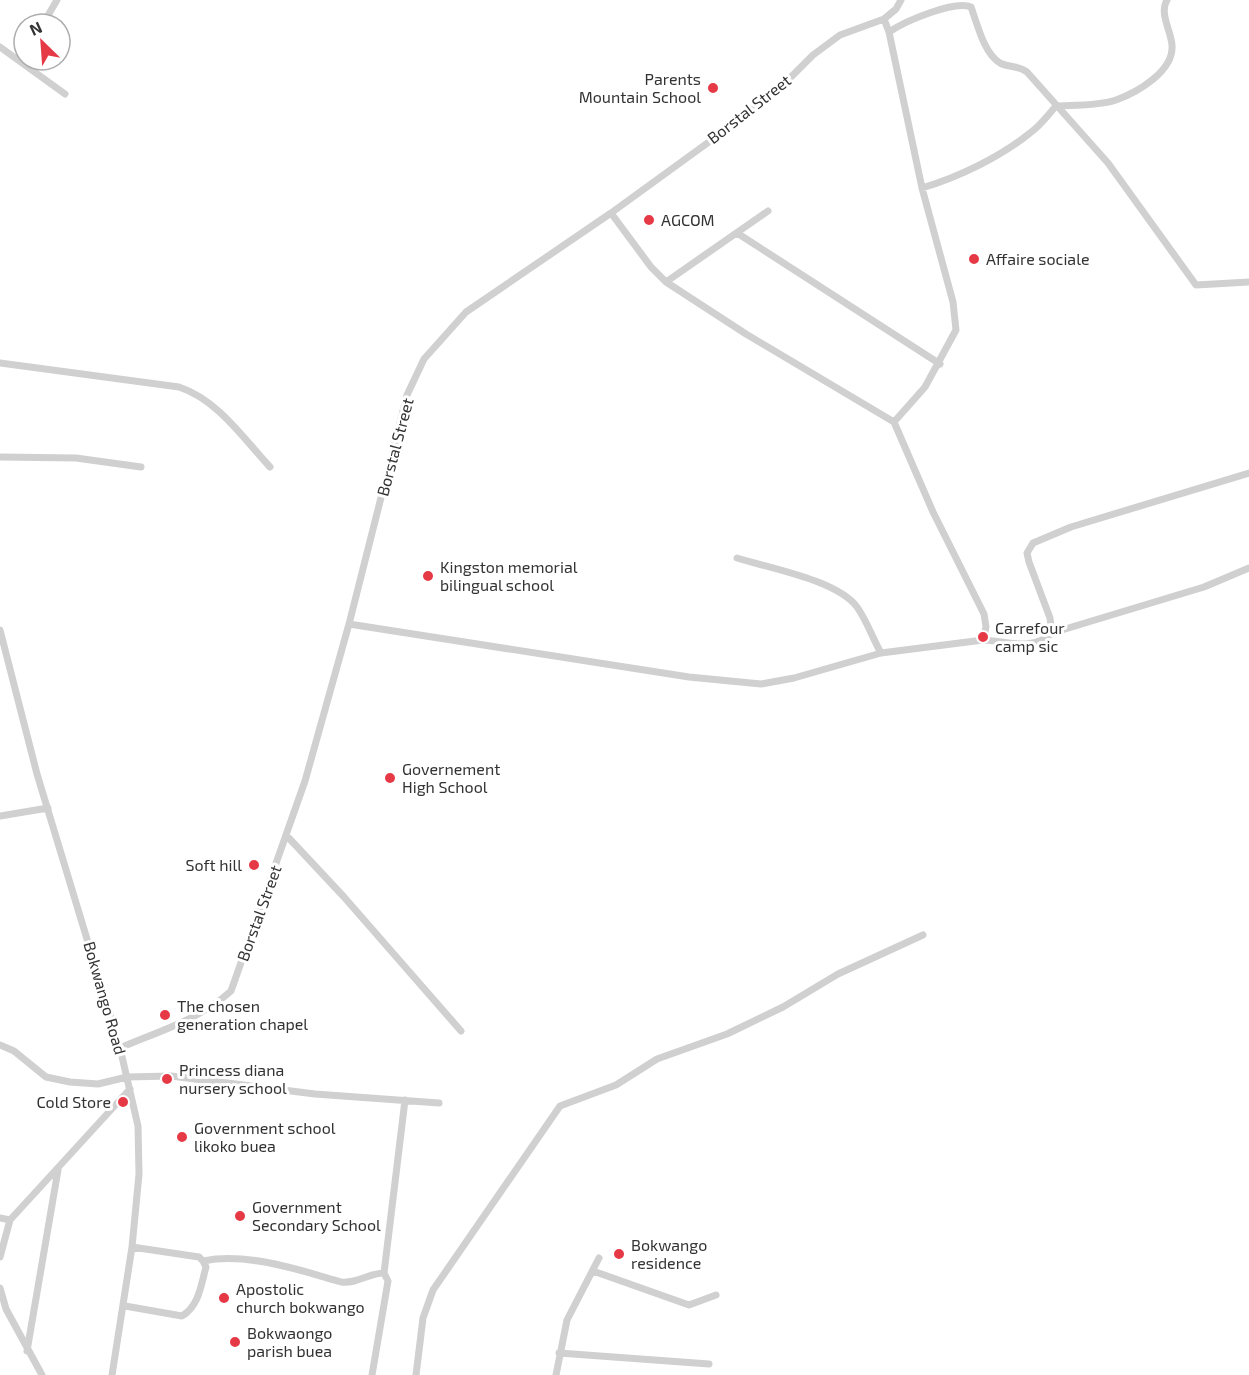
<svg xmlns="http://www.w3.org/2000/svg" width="1249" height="1375" viewBox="0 0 1249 1375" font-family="'Exo 2',sans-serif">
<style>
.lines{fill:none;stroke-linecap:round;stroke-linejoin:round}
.minor{stroke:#d0d0d0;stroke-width:7}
.poi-dot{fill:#e63946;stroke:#fff;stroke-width:2}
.labels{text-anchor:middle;stroke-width:6;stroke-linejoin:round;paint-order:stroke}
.poi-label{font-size:16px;fill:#333;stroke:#fff;text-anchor:start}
.street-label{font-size:16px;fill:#333;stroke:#fff}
</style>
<rect width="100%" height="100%" fill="#fff"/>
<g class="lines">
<path class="minor" d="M 884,19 L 889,32 L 922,188 L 953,302 L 956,330 L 925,387 L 894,422
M 43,24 L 57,0
M 889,32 C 905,21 955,0 971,7 C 977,23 984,54 1000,63 C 1010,68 1018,65 1027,72 L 1108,163 L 1196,285 L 1249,282
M 0,47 L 65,94
M 922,188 C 959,177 1000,157 1030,133 C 1040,126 1048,115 1056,106 C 1074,105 1099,106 1116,100 C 1138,92 1174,71 1172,45 C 1171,31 1159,13 1167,0
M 737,233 L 940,364
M 666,282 L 768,211
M 0,363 L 179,387 C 218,400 243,438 270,467
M 0,457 L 76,458 L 141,467
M 737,558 C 769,568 837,580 857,607 C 867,621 873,639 881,653
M 349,624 L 689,677 L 761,684 L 794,678 L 881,653 L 983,640 L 986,627 L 984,614 L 933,512 L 894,422 L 746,334 L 666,282 L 651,267 L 611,213
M 0,630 L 37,774 L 120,1048 L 138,1126 L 139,1174 L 132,1247 L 112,1375
M 1052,633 L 1050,618 L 1029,562 L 1027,553 L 1033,543 L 1071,527 L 1249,473
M 983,640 C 1007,641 1032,652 1052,633 L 1204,587 L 1249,568
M 0,816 L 48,808
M 286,835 L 344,897 L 461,1031
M 0,1045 L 14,1051 L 46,1077 L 70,1082 L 98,1084 L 127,1077 L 171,1076 L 315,1094 L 439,1103
M 120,1048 C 159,1031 199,1020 231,991 L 305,781 L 349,624 L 407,395 L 424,359 L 466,312 L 611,213 L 746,115 L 786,82 L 813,55 L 840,35 L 884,19 L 896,9 L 901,0
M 0,1218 L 10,1220 L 130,1089
M 132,1247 L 199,1257 L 203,1261 C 248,1252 299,1270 341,1282 C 357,1284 369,1273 384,1273
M 0,1257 L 10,1220
M 593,1271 L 689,1305 L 716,1295
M 0,1288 L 6,1309 L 42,1375
M 125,1306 L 182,1316 C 199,1306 201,1285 206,1267 L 203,1261
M 27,1351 L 58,1170
M 559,1353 L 709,1364
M 372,1375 L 388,1281 L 384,1273 L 405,1100
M 416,1375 L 423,1318 L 433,1290 L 560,1106 L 616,1085 L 657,1059 L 727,1034 L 783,1007 L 838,974 L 923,935
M 556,1375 L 567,1320 L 599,1258"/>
</g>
<g class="poi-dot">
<circle cx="713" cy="88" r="6"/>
<circle cx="649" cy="220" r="6"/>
<circle cx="974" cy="259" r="6"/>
<circle cx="428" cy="576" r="6"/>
<circle cx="983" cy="637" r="6"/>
<circle cx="390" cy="778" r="6"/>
<circle cx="254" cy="865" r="6"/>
<circle cx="165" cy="1015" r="6"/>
<circle cx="167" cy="1079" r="6"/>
<circle cx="123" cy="1102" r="6"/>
<circle cx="182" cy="1137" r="6"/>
<circle cx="240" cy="1216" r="6"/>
<circle cx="619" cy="1254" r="6"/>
<circle cx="224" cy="1298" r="6"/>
<circle cx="235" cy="1342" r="6"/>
</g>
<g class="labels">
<g class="poi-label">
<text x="701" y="85" text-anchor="end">Parents<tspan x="701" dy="18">Mountain School</tspan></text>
<text x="661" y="226">AGCOM</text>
<text x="986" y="265">Affaire sociale</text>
<text x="440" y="573">Kingston memorial<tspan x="440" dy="18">bilingual school</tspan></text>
<text x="995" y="634">Carrefour<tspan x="995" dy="18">camp sic</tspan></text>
<text x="402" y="775">Governement<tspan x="402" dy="18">High School</tspan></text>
<text x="242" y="871" text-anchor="end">Soft hill</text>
<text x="177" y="1012">The chosen<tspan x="177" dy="18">generation chapel</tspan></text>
<text x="179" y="1076">Princess diana<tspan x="179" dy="18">nursery school</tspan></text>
<text x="111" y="1108" text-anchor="end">Cold Store</text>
<text x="194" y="1134">Government school<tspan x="194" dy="18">likoko buea</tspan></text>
<text x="252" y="1213">Government<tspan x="252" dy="18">Secondary School</tspan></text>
<text x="631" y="1251">Bokwango<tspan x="631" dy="18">residence</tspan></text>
<text x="236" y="1295">Apostolic<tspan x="236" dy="18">church bokwango</tspan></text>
<text x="247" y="1339">Bokwaongo<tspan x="247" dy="18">parish buea</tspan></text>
</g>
<g class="street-label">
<text transform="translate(749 109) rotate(-38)" y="6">Borstal Street</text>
<text transform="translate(395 447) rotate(-75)" y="6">Borstal Street</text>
<text transform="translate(259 913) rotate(-70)" y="6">Borstal Street</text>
<text transform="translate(105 998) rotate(74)" y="6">Bokwango Road</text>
</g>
</g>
<g transform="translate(42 42) rotate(335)"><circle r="28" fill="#ffffff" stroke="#adadad" stroke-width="1.5"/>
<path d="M0-4.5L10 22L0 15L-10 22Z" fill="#e63946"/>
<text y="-9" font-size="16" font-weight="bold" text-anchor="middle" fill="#333333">N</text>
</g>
</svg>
